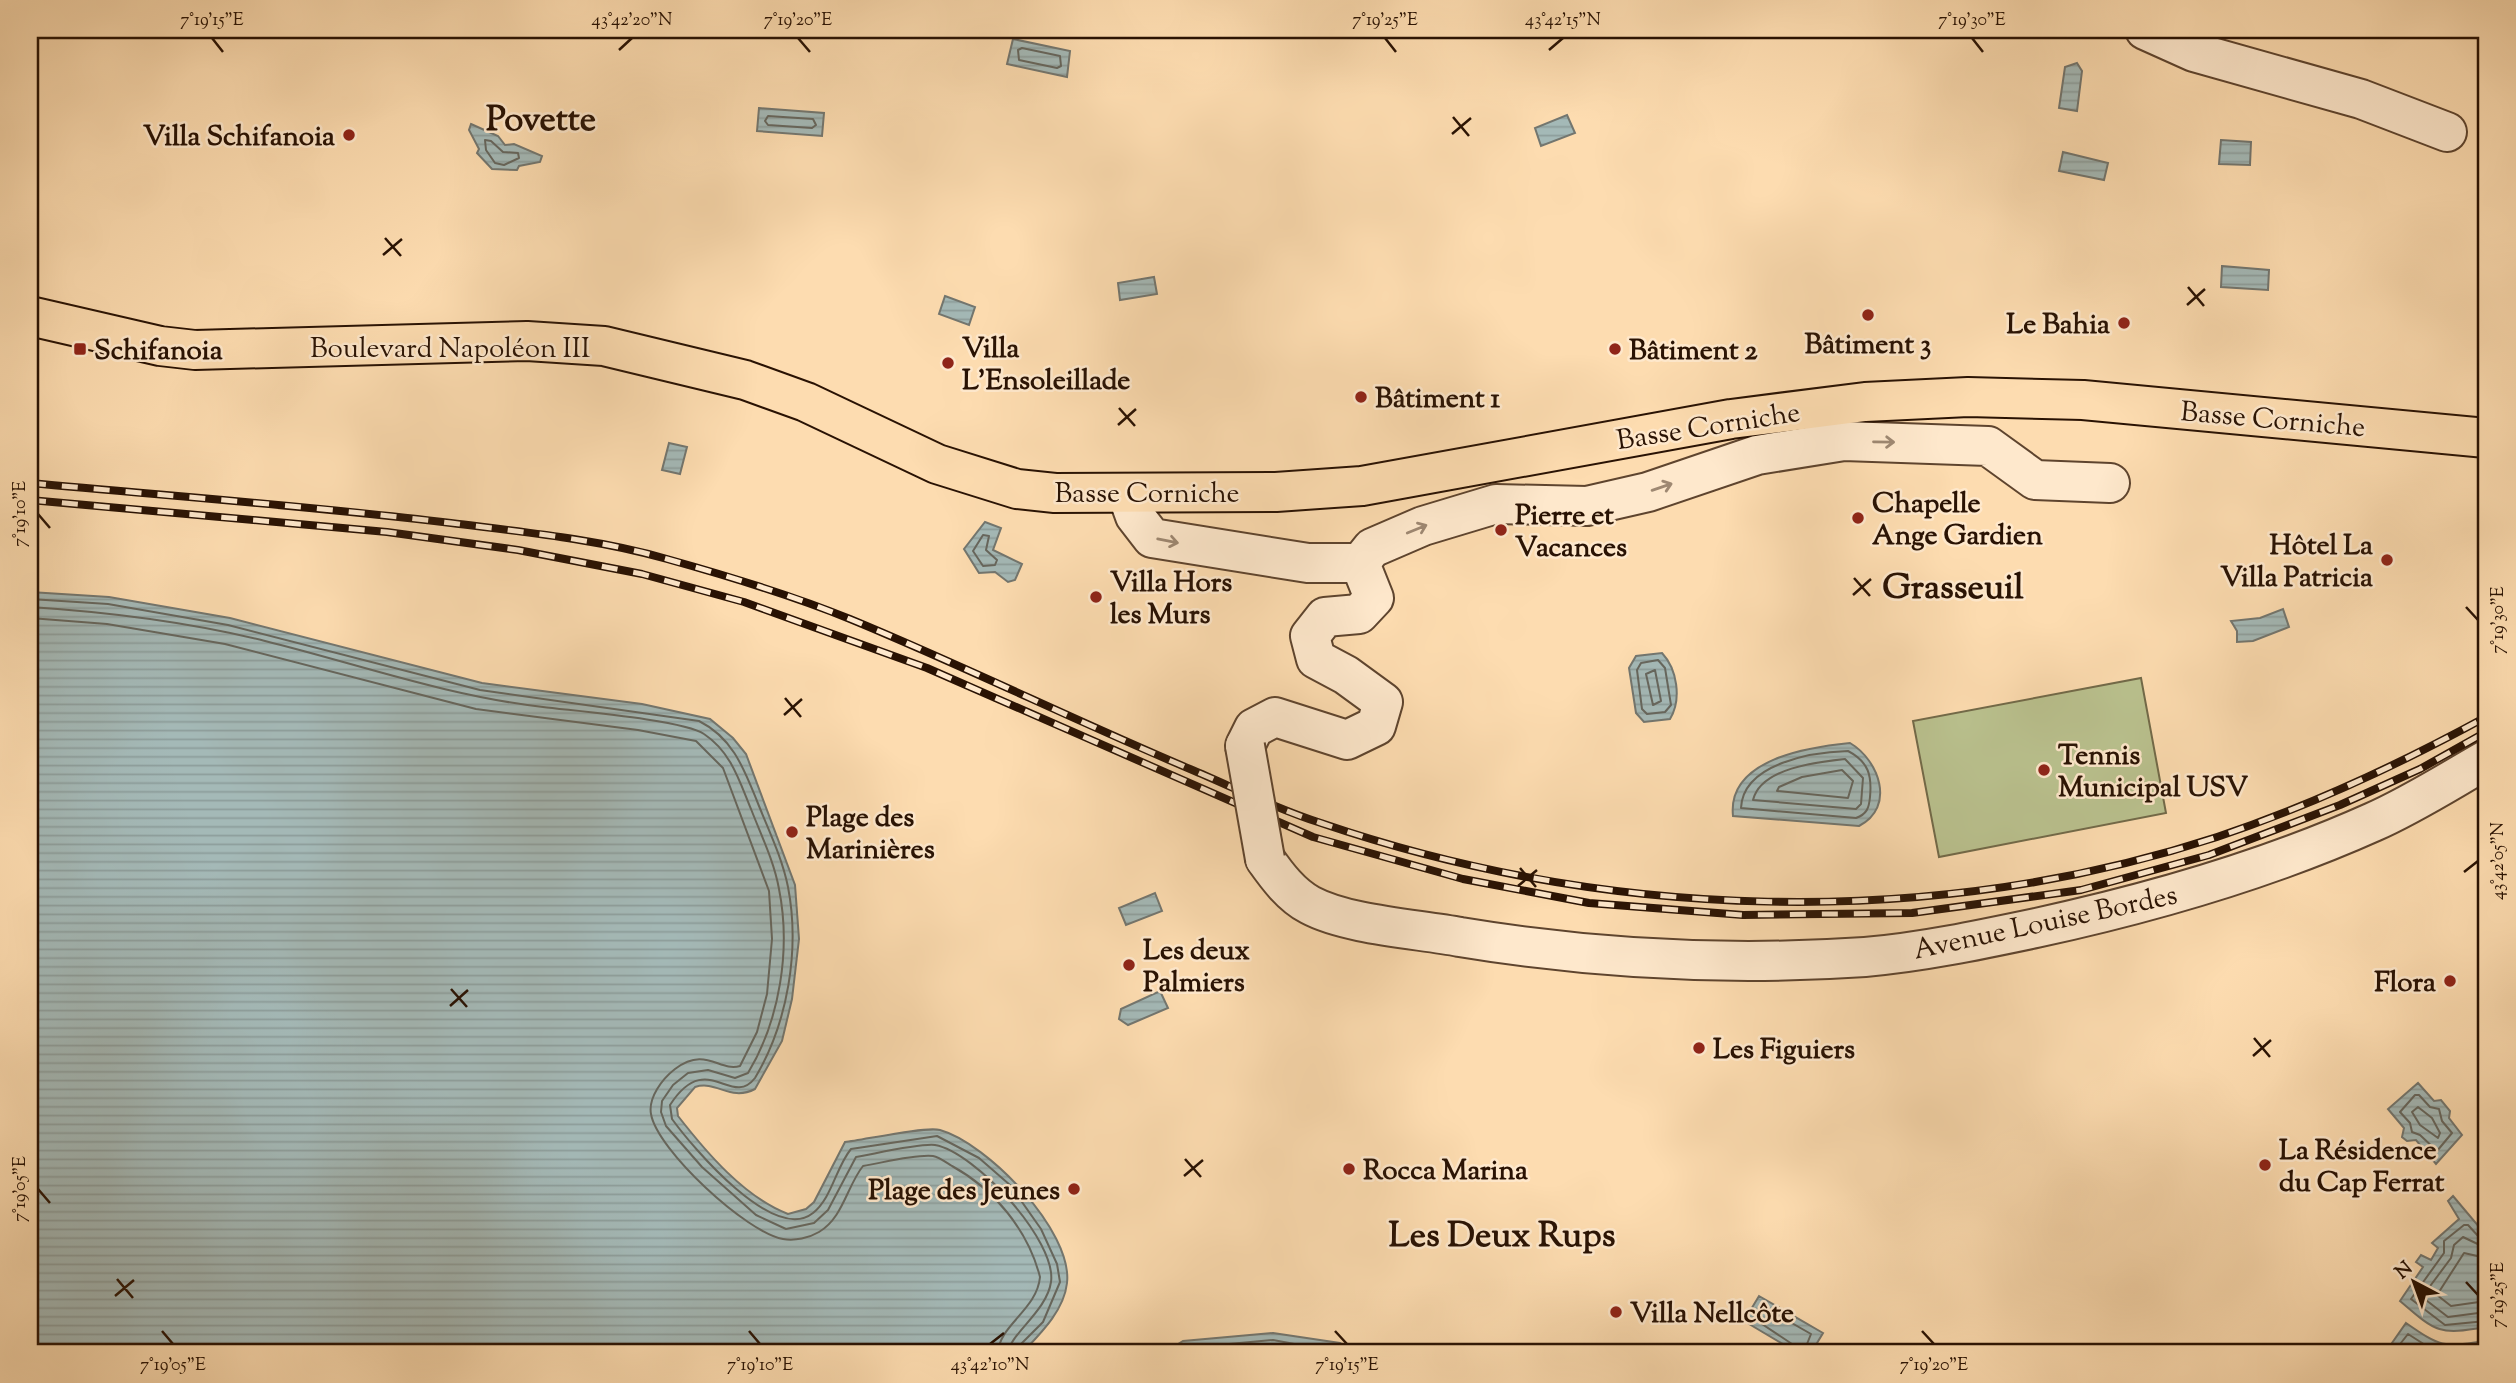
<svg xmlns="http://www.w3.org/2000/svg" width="2516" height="1383" viewBox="0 0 2516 1383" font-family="'Sorts Mill Goudy',serif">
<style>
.grass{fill:#bac28f;stroke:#726a49;stroke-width:2}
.water{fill:url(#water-rules);stroke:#73766f;stroke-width:2}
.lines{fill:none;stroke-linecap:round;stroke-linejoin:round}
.shore{stroke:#66665d;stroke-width:2}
.minor-casing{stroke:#5e442e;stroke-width:42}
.major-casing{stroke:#291203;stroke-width:42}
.minor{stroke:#fee8cc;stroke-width:38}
.major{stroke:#fddcb0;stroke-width:38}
.rail-casing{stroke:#291203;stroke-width:8}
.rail{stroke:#fee8cc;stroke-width:5;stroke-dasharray:16;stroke-linecap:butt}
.minor-bridge-casing{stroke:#5e442e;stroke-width:42;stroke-linecap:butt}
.minor-bridge{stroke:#fee8cc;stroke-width:38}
.oneway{stroke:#9e8872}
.ticks{fill:none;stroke:#291203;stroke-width:2.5}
.poi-dot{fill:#8f2418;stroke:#fee8cc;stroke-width:2.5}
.labels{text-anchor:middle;stroke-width:5;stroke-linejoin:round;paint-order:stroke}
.poi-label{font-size:28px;font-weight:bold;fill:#291203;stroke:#fee8cc;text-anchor:start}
.street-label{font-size:28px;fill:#291203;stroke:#fee8cc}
.district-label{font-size:35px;font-weight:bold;fill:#291203;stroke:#fee8cc}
.neatline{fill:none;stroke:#291203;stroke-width:2.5}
.ticks-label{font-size:18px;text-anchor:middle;fill:#291203}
</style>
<defs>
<pattern id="water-rules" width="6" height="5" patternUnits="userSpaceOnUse" patternTransform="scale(1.75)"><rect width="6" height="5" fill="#a4b9b7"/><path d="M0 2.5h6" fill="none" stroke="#8d9e9c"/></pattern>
</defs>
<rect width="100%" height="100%" fill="#fddcb0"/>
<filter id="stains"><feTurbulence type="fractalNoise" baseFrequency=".00286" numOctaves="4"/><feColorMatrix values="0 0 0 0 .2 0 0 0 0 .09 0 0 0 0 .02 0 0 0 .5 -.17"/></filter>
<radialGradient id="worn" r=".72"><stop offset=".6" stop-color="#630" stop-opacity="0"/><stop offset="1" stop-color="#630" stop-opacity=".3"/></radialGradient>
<path class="grass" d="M 2141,678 L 2166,813 L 1939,857 L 1913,721 Z"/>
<path class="water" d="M 1013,39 L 1070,51 L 1067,77 L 1007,64 Z
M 2077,63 L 2082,71 L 2077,111 L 2059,108 L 2065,67 Z
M 759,108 L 824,113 L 822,136 L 757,131 Z
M 1567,115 L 1575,133 L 1541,146 L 1535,128 Z
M 471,124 L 498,136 L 505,145 L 514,144 L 542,156 L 540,162 L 519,166 L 517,170 L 492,169 L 477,153 L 479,149 L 469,130 Z
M 2221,140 L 2251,142 L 2250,165 L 2219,164 Z
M 2063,152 L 2108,163 L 2104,180 L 2059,171 Z
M 2222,266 L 2269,270 L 2268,290 L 2221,287 Z
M 1154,277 L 1157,294 L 1120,300 L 1118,283 Z
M 945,296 L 975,307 L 969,325 L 939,314 Z
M 669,443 L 687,447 L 680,474 L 662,470 Z
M 985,522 L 1001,528 L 993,550 L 1022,564 L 1015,580 L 1008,582 L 995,572 L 979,573 L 964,549 Z
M 30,592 L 109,597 L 230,618 L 482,683 L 642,704 L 710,719 L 733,738 L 746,754 L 795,885 L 799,939 L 792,999 L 782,1041 L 755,1089 C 730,1102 717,1080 695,1087 L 677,1108 L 678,1116 C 706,1152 744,1197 788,1214 L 806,1209 L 814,1202 L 845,1142 C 863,1140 926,1126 940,1130 C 987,1143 1073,1231 1067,1283 C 1064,1311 1040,1334 1022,1353 L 30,1353 Z
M 2283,609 L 2289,627 L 2253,641 L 2237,642 L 2237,631 L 2231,621 L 2260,618 Z
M 1662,653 C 1677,669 1682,699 1670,719 L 1644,722 L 1636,713 L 1629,668 L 1636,656 Z
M 1850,743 C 1879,760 1896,807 1859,826 L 1733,816 C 1727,759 1809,747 1850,743 Z
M 1155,893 L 1162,911 L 1126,925 L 1119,908 Z
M 1160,991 L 1168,1008 L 1128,1025 L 1119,1019 L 1121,1009 Z
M 2418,1083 L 2434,1101 L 2441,1100 L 2450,1111 L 2449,1118 L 2462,1135 L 2436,1164 L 2416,1140 L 2407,1141 L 2402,1137 L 2404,1128 L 2388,1109 Z
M 2453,1196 L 2486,1235 L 2486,1327 C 2439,1335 2437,1333 2400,1301 L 2423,1267 L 2416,1262 L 2421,1255 L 2431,1260 L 2438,1248 L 2432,1243 L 2459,1219 L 2448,1201 Z
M 1759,1296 L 1823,1333 L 1811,1353 L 1798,1353 L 1744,1321 Z
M 2406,1323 C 2442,1348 2443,1347 2486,1341 L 2486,1353 L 2385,1353 Z
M 1273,1333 L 1340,1343 L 1356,1353 L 1164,1353 L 1183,1341 Z"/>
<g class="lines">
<path class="shore" d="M 1022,48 L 1060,56 L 1061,66 L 1057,68 L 1019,60 L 1018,50 Z
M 768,116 L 813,119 L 816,125 L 812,128 L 768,125 L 765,121 Z
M 485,140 L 491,141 L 503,152 L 518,153 L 519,158 L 504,165 L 495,163 L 486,150 Z
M 983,535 L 989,536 L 986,550 L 997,560 L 995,565 L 983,566 L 973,551 Z
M 30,599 L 108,604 L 228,625 L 480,690 L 699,721 C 733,738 744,769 757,801 C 768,829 782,857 788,887 C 800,949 788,1023 755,1078 C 731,1109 707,1048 670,1105 L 672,1119 C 693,1148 774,1244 813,1213 C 832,1198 836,1167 851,1149 L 937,1136 L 979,1158 L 1010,1185 L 1041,1229 L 1057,1264 L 1060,1282 L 1043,1322 L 1019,1346 L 1017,1353
M 30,607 C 108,612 189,622 265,641 C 358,664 447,696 543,707 C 574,711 684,720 704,734 C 731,752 739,780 751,809 C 761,835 774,861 779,889 C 791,949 780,1020 748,1073 L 735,1078 L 708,1070 L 688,1073 L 673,1085 L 662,1101 L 661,1112 L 666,1126 L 702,1167 L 756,1215 L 786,1229 L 814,1223 L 828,1210 L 856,1157 C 874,1154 920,1143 935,1145 C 975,1152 1057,1241 1051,1282 C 1047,1311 1009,1335 1008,1353
M 30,618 L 107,624 L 225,644 L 476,709 L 638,730 L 696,741 L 723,768 L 769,891 L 772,939 L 767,994 L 757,1032 L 740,1066 C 719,1072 706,1046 675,1069 C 662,1079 648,1098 651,1114 C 657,1150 747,1233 783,1239 C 795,1241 809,1238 819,1232 C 843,1218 847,1186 863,1166 C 882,1163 914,1154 933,1156 C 939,1157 947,1163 952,1166 C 994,1189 1028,1230 1040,1277 C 1037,1310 999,1325 998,1353
M 1658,660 L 1665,668 L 1671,705 L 1665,712 L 1647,714 L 1642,709 L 1637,670 L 1641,663 Z
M 1655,670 L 1661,701 L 1653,705 L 1646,674 Z
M 1848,751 C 1869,762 1872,776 1870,797 C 1869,808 1867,814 1856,818 L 1741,808 C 1743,763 1813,752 1848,751 Z
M 1845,759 L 1863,778 L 1861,804 L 1856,809 L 1753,800 C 1761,768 1817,762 1845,759 Z
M 1842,770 L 1853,781 L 1848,798 L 1777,791 L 1779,787 L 1802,777 Z
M 2415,1095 L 2419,1095 L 2430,1107 L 2439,1109 L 2442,1121 L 2452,1133 L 2437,1151 L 2420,1135 L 2412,1132 L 2410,1123 L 2400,1112 Z
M 2418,1107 L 2432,1118 L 2440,1133 L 2438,1138 L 2420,1125 L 2412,1112 Z
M 2486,1239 L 2479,1237 L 2468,1225 L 2464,1225 L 2444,1241 L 2444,1253 L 2411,1299 L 2445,1325 L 2486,1321
M 2486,1248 L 2463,1237 L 2454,1245 L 2451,1258 L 2422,1297 L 2448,1317 L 2486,1312
M 2486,1258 L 2464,1253 L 2437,1295 L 2451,1306 L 2486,1301
M 1764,1307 L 1811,1334 L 1805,1349 L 1801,1350 L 1756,1320 L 1760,1308 Z
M 1177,1353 L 1186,1348 L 1273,1340 L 1343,1353
M 1225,1353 L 1273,1348 L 1303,1353
M 2393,1353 L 2408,1334 L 2433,1350 L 2446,1353 L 2486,1348"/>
<defs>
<path id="minor" d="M 2145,30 L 2194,52 L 2361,99 L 2447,132
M 1127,494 L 1135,516 L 1152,538 L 1308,563 L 1360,563
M 1360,563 L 1372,548 L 1423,526 L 1496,504 L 1587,506 L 1648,492 L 1757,455 L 1844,441 L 1988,446 L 2035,480 L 2110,483
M 1245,746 L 1254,728 L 1275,717 L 1347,740 L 1376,726 L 1383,702 L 1346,675 L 1316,659 L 1310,636 L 1325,617 L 1359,614 L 1374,598 L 1360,563
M 1265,859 C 1277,876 1291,895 1310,905 C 1347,925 1418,929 1460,937 C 1593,959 1731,966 1865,957 C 1922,952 1979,940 2036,928 C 2151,903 2266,870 2373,822 C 2412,805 2449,781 2486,760"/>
<path id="major" d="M 30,316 L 160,346 L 195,350 L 527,341 L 604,346 L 745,380 L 806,402 L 937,464 L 1017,489 L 1055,493 L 1276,492 L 1362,486 L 1731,419 L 1865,402 L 1968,397 L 2083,400 L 2486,438"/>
</defs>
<use href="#minor" class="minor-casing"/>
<use href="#major" class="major-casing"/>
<use href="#minor" class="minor"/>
<use href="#major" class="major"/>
<defs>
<path id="rail" d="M 30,483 C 170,496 311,506 451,523 C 523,532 597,539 667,559 C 728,576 791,595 850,619 C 964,666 1076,721 1190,769 C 1233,787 1276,809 1321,823 C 1606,920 1929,931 2217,837 C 2310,806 2400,764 2486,717
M 30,500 L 387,532 L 518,550 L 642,574 L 744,602 L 927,668 L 1313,837 L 1463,879 L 1589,903 L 1743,915 L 1912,913 L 2081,890 L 2209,855 L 2340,805 L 2420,769 L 2486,732"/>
</defs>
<use href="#rail" class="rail-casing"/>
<use href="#rail" class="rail"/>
<defs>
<path id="minor-bridge" d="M 1245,746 L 1265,859"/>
</defs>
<use href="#minor-bridge" class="minor-bridge-casing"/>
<use href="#minor-bridge" class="minor-bridge"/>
</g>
<defs><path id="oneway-shaft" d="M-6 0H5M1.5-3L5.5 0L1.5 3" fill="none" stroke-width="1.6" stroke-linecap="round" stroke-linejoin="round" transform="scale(1.75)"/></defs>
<g class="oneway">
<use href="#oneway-shaft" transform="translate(1884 442) rotate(1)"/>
<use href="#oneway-shaft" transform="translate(1662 487) rotate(-19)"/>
<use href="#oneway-shaft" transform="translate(1417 529) rotate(-22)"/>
<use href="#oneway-shaft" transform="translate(1168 541) rotate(11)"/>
</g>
<path class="ticks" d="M 212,38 L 223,52M 798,38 L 810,52M 1385,38 L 1396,52M 1972,38 L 1983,52M 619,50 L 632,38M 1549,50 L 1563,38M 1453,117 L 1469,136M 1452,134 L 1471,118M 385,238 L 401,256M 383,255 L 402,239M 2188,287 L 2204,306M 2187,305 L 2205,289M 1119,408 L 1135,426M 1118,425 L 1136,409M 38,514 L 50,528M 1854,578 L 1870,596M 1853,595 L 1871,579M 2466,607 L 2478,620M 785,698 L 801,717M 784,715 L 802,699M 1520,868 L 1536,887M 2464,872 L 2478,861M 1518,886 L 1537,870M 451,989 L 467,1007M 450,1006 L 468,990M 2254,1038 L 2270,1057M 2253,1056 L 2271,1040M 1185,1159 L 1201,1177M 1184,1176 L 1203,1160M 38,1189 L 50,1203M 117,1279 L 133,1298M 2466,1282 L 2478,1295M 115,1296 L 134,1280M 162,1331 L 173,1344M 749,1331 L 760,1344M 1335,1331 L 1347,1344M 1922,1331 L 1934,1344M 990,1344 L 1004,1333"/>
<g class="poi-dot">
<circle cx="349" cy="135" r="7"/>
<circle cx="1868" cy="315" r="7"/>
<circle cx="2124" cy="323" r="7"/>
<rect x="73" y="342" width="14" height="14" rx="3.5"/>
<circle cx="1615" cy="349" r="7"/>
<circle cx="948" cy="363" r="7"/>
<circle cx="1361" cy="397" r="7"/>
<circle cx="1858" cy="518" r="7"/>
<circle cx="1501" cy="530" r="7"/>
<circle cx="2387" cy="560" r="7"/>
<circle cx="1096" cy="597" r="7"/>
<circle cx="2044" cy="770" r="7"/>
<circle cx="792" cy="832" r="7"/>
<circle cx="1129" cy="965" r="7"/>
<circle cx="2450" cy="981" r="7"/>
<circle cx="1699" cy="1048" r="7"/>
<circle cx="2265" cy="1165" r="7"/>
<circle cx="1349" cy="1169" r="7"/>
<circle cx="1074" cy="1189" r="7"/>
<circle cx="1616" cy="1312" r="7"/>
</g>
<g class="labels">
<g class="poi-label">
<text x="335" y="145" text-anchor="end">Villa Schifanoia</text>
<text x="2110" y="333" text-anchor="end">Le Bahia</text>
<text x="1868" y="353" text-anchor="middle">Bâtiment 3</text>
<text x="962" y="357">Villa<tspan x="962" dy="32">L'Ensoleillade</tspan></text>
<text x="94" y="359">Schifanoia</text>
<text x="1629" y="359">Bâtiment 2</text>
<text x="1375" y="407">Bâtiment 1</text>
<text x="1872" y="512">Chapelle<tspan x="1872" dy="32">Ange Gardien</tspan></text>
<text x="1515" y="524">Pierre et<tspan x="1515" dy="32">Vacances</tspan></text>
<text x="2373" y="554" text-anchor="end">Hôtel La<tspan x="2373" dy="32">Villa Patricia</tspan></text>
<text x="1110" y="591">Villa Hors<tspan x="1110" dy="32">les Murs</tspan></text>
<text x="2058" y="764">Tennis<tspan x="2058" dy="32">Municipal USV</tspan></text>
<text x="806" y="826">Plage des<tspan x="806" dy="32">Marinières</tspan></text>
<text x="1143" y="959">Les deux<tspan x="1143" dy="32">Palmiers</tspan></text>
<text x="2436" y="991" text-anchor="end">Flora</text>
<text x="1713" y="1058">Les Figuiers</text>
<text x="2279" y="1159">La Résidence<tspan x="2279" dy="32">du Cap Ferrat</tspan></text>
<text x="1363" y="1179">Rocca Marina</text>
<text x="1060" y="1199" text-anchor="end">Plage des Jeunes</text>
<text x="1630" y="1322">Villa Nellcôte</text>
</g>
<g class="street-label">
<text x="450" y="357">Boulevard Napoléon III</text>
<text transform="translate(2273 418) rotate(5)" y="10">Basse Corniche</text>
<text transform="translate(1708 425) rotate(-9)" y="10">Basse Corniche</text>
<text x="1147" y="502">Basse Corniche</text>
<text transform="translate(2045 921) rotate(-12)" y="10">Avenue Louise Bordes</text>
</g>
<g class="district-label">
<text x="541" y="130">Povette</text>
<text x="1953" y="598">Grasseuil</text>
<text x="1502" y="1246">Les Deux Rups</text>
</g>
</g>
<rect width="2516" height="1383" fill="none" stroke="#fddcb0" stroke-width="77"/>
<g transform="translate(2414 1282) rotate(319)" stroke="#fee8cc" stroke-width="5" paint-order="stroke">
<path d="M0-5L12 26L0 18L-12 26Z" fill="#291203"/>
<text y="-10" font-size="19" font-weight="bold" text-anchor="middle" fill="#291203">N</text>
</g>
<rect x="38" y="38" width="2440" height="1306" class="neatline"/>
<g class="ticks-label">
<text x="212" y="25">7°19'15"E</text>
<text x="632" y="25">43°42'20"N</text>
<text x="798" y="25">7°19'20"E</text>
<text x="1385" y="25">7°19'25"E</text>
<text x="1563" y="25">43°42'15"N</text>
<text x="1972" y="25">7°19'30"E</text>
<text transform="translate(19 514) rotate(-90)" y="6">7°19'10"E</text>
<text transform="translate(2497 620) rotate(-90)" y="6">7°19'30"E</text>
<text transform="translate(2497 861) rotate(-90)" y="6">43°42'05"N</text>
<text transform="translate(19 1189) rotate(-90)" y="6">7°19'05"E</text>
<text transform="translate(2497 1295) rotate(-90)" y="6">7°19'25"E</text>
<text x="173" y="1370">7°19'05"E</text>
<text x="760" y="1370">7°19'10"E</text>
<text x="990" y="1370">43°42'10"N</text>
<text x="1347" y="1370">7°19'15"E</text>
<text x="1934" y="1370">7°19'20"E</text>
</g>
<rect width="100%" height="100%" filter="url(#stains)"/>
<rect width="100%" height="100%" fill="url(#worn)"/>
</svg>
